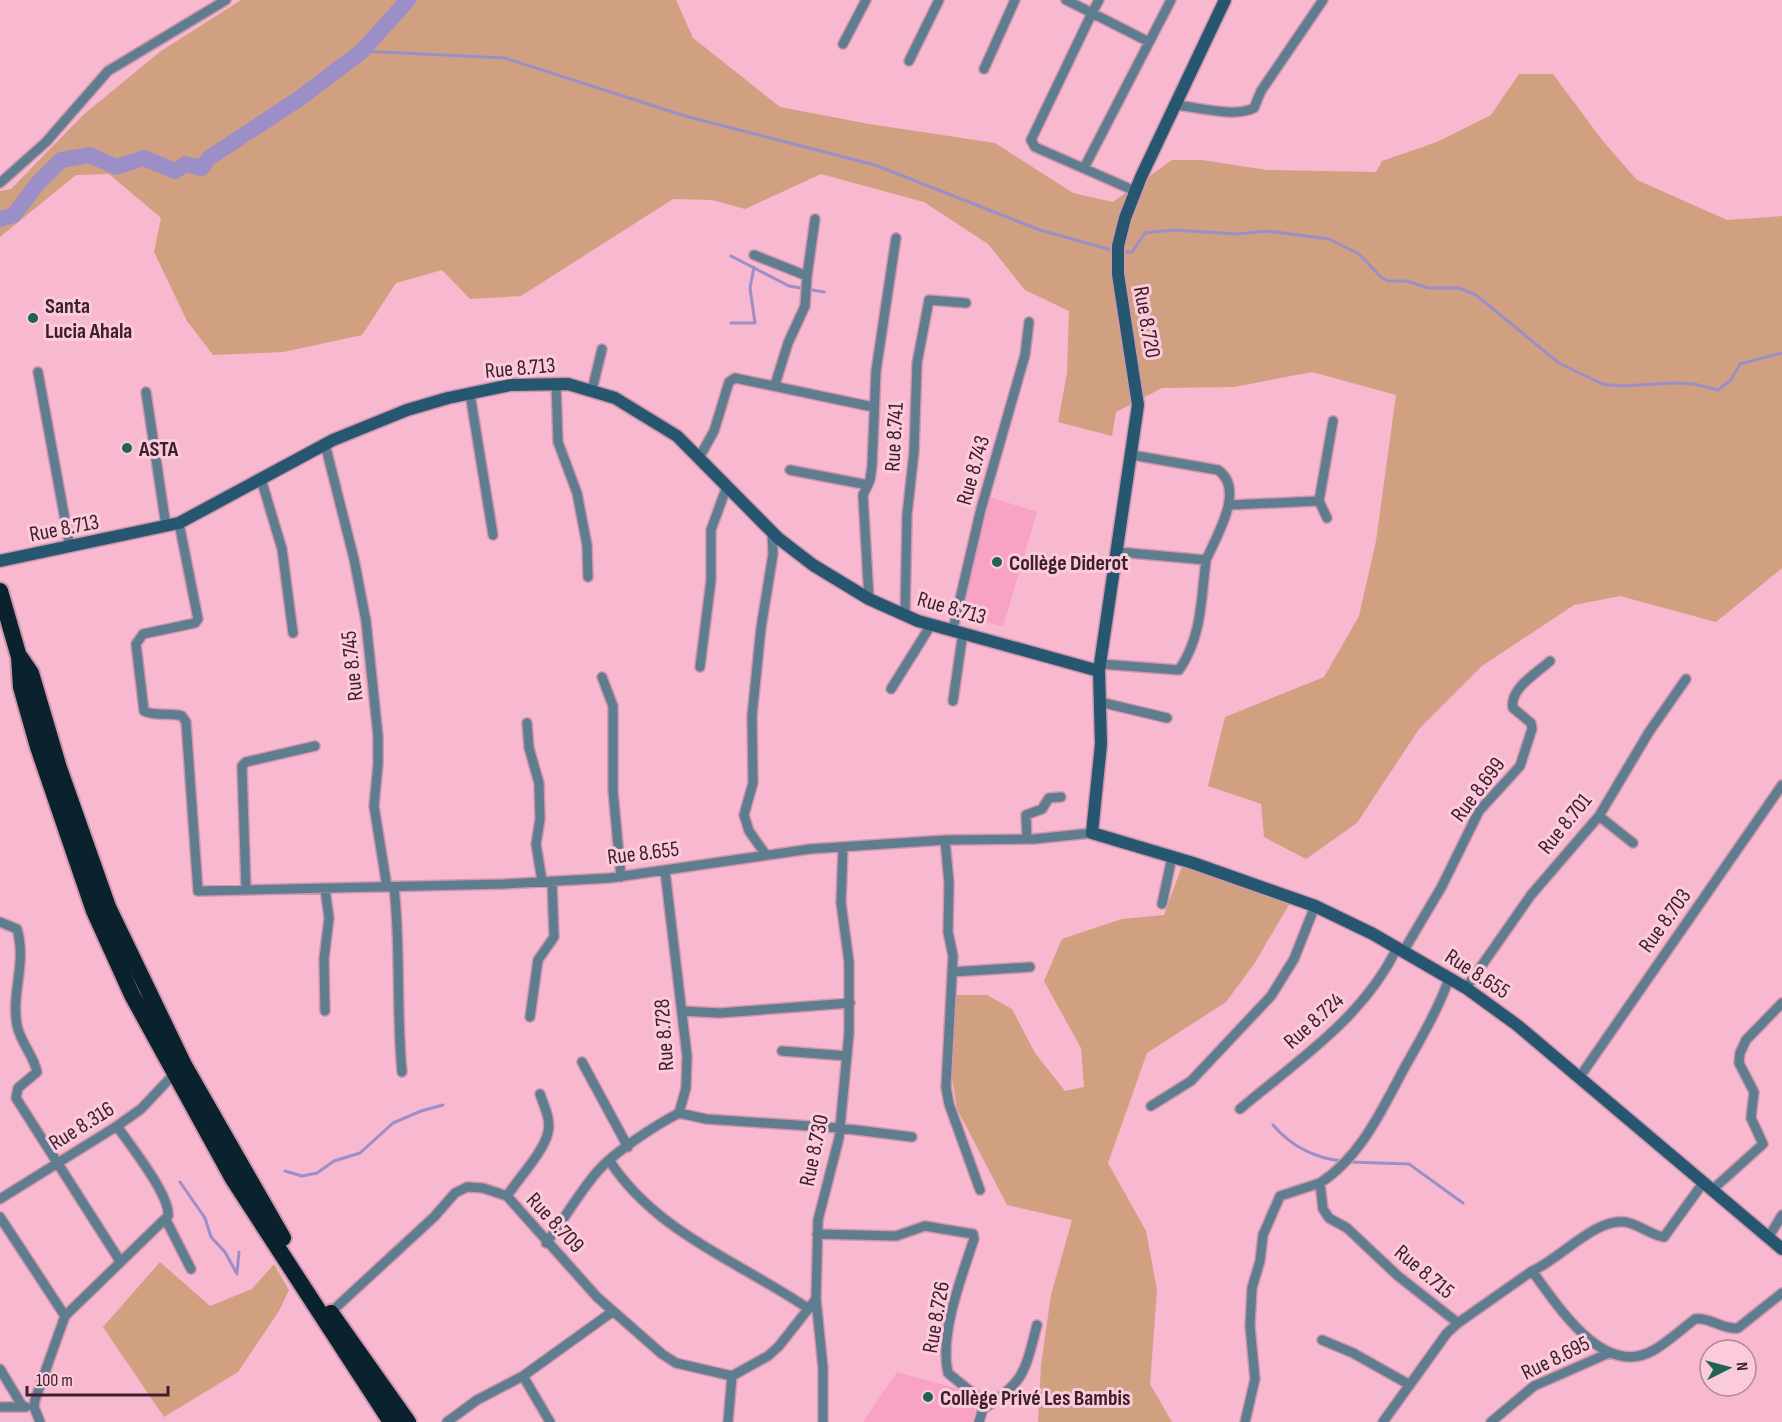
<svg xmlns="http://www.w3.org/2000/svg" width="1782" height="1422" viewBox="0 0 1782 1422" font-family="'Sofia Sans Condensed',sans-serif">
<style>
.built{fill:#f8a3c4}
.green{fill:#d1a080}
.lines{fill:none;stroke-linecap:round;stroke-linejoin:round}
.stream{stroke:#9c8fc7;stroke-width:3}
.river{stroke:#9c8fc7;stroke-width:16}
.street-casing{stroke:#ce97ac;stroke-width:12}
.secondary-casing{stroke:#ce97ac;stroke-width:15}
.highway-casing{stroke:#ce97ac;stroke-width:20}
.street{stroke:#5f7d8f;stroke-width:9}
.secondary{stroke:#275670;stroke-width:12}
.highway{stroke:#09222e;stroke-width:16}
.poi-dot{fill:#206354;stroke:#fbcbdc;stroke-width:2}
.labels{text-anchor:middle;stroke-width:6;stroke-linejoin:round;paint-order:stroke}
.poi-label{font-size:22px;font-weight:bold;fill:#3e202c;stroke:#fbcbdc;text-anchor:start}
.street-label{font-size:22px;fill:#3e202c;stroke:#fbcbdc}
</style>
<rect width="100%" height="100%" fill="#f7b8d0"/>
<path class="built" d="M 990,497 L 1037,512 L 1003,627 L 957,613 Z
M 897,1372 L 973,1393 L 978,1401 L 972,1422 L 863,1422 Z"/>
<path class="green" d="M 241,0 L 676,0 L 693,38 L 780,107 L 869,124 L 995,143 L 1073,193 L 1113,202 L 1172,160 L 1202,160 L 1267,170 L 1376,172 L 1382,161 L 1437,142 L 1491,115 L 1519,74 L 1553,74 L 1602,140 L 1637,180 L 1727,220 L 1782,216 L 1782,568 L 1716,622 L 1620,596 L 1574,605 L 1482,666 L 1419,729 L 1357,823 L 1306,859 L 1264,837 L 1261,804 L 1208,786 L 1225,717 L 1324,677 L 1359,616 L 1376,541 L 1396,395 L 1312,372 L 1234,387 L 1162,388 L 1116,412 L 1112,436 L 1058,422 L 1067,373 L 1069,311 L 1025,290 L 988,244 L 924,202 L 821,174 L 745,209 L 712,200 L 673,199 L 521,296 L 470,299 L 442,270 L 396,283 L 362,335 L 284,352 L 213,355 L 187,321 L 154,252 L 161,218 L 109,174 L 76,175 L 0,237 L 0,191 L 11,189 L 83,115 L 161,51 Z
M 1182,866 L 1293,898 L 1254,964 L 1226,1002 L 1147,1053 L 1108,1163 L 1146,1231 L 1157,1290 L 1150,1384 L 1172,1422 L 1038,1422 L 1041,1365 L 1051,1295 L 1072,1220 L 1007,1205 L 957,1109 L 947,1047 L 955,995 L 987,995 L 1012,1009 L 1035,1053 L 1065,1091 L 1084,1087 L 1081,1048 L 1044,981 L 1062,939 L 1122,919 L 1164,915 Z
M 160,1262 L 210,1306 L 252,1289 L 274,1264 L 289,1290 L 279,1311 L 238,1372 L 164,1417 L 103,1327 Z"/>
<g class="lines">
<path class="stream" d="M 362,51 L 505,58 L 685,116 L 875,165 L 1040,230 L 1115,251
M 1121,252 L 1132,252 L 1145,233 L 1173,230 L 1237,234 L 1267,231 L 1329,239 L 1359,254 L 1381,277 L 1388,281 L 1407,281 L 1428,288 L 1459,288 L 1476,295 L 1559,363 L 1602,384 L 1621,386 L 1675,383 L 1694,384 L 1718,390 L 1731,380 L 1740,364 L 1782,353
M 731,256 L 789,286 L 824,292
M 731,323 L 755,323 L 750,288 L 754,267
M 1379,1123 L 1385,1114
M 1273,1125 C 1291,1146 1314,1158 1342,1161
M 1349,1162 L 1409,1164 L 1463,1203
M 285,1171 L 302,1176 L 317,1173 L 334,1161 L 360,1153 L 393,1123 L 421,1111 L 443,1105
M 180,1182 L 205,1218 L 211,1237 L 225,1252 L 237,1274
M 237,1273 L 239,1252"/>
<path class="river" d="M 0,219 L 14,215 L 37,184 L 61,160 L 90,155 L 116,167 L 144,158 L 175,171 L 186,164 L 202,168 L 209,158 L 300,98 L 362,51 L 408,0"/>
<defs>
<path id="street" d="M 1066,0 L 1092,13 L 1099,0
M 843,44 L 866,0
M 909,61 L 939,0
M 984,69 L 1015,0
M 1175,105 C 1197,107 1235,118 1254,108 L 1261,91 L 1323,0
M 1084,168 L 1171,0
M 0,183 L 46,142 L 108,71 L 226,0
M 1135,191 L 1035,147 L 1031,140 L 1092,13 L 1149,42
M 754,255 L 807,276 L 805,306 L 788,343 L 775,385
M 807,276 L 815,219
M 38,372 L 70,547
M 556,384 L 558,442 L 577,493 L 587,545 L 588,577
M 592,390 L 602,349
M 146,392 L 166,526
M 470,394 L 493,535
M 325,444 L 354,559 L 366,621 L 378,736 L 378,764 L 374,806 L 387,887
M 699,458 L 714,431 L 729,382 L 735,378 L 873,407
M 790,470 L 868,485
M 261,479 L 282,549 L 293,633
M 1319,501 L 1327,518
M 1230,505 L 1319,501 L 1333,421
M 179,523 L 198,619 L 195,623 L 143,634 L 136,644 L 144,711 C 155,717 170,712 182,716 L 186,722 L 198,891 L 504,884 L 610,878 L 810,849 L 945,840 L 1034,839 L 1092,833
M 1119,552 L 1206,560 C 1216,537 1246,489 1218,470 L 1132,455
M 869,599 L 863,495 L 870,480 L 872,466 L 876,371 L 896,238
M 905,616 L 907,515 L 914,452 L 917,363 L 929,300 L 966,303
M 953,629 L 981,509 L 1025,355 L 1029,322
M 1100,664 L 1179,670 C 1202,637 1201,599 1206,560
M 700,667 L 711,580 L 711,530 L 727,486
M 602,677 L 613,706 L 613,791 L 621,877
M 891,689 L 931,625
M 953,701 L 963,632
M 1100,702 L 1167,718
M 527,723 L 529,748 L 539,783 L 540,819 L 536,844 L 542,881
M 1599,816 L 1633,843
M 1027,839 L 1026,815 L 1042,809 L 1049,798 L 1061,797
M 945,840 L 949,883 L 948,932 L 953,956 L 946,1087 L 949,1104 L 980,1190
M 766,855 L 749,831 L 744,815 L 753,783 L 752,716 L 761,628 L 773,554 L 772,532
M 394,887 C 401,949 396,1010 402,1072
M 246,890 L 242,766 L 246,762 L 315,746
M 1162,904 L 1172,857
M 0,922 L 17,929 C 27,964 11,991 17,1025 C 20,1042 34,1056 37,1072 L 18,1088 L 16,1098 L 120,1261
M 1403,952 L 1442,886 L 1479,811 L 1520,766 L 1532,729 L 1531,723 L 1513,708 C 1509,689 1537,673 1550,661
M 952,972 L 1030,967
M 1449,979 C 1438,1009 1422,1037 1406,1065 C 1383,1107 1362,1156 1320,1183 L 1323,1209 L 1329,1218 L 1347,1228 L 1398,1276 L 1458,1323 L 1532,1271 C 1557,1304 1603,1380 1654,1350 C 1668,1342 1682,1329 1695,1319 C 1710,1317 1723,1330 1738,1328 L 1782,1293
M 1466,988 L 1531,895 L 1599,816 L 1649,732 L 1686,679
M 325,1011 L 324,959 L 329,918 L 325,889
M 682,1011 L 720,1013 L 850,1003
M 530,1017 L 538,960 L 554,937 L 552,881
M 782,1051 L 847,1056
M 582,1062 L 628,1147
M 1579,1078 L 1782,785
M 1151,1106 L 1191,1081 L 1271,996 L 1294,959 L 1315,906
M 1240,1109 C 1298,1060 1363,1018 1397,948
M 679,1113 L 706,1119 L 840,1128 L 912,1137
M 609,1160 C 656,1233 740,1262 809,1309
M 1712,1190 L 1763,1144 L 1751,1118 L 1754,1092 L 1739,1063 L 1740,1053 L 1746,1040 L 1782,1003
M 507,1196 C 518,1179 545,1150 548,1132 C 551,1119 544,1106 540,1094
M 0,1199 L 117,1126 L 141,1109 L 174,1074
M 0,1217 L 65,1316
M 166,1220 L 191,1269
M 817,1234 L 896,1236 L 925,1226 L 973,1234 L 974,1239 C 962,1276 939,1334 948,1373 L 980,1399 L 984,1405 L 979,1422
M 1768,1238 L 1782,1215
M 546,1243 C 564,1220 578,1194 597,1172 C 614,1152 656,1125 679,1113 L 686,1088 L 687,1056 L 665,871
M 1532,1271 C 1560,1259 1595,1218 1625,1222 C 1639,1224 1650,1235 1664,1237 L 1703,1183
M 816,1299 L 823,1368 L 823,1422
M 331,1312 L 434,1217 L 455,1193 L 467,1187 L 483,1188 L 507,1196 L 597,1297 L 662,1354 L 676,1363 L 732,1376
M 1322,1340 L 1353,1353 L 1410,1385
M 0,1369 L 23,1407
M 523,1376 L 550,1422
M 0,1407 L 26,1407
M 983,1409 C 1025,1382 1025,1371 1037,1325
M 40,1422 L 34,1407 L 35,1400 L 65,1316 L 168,1216 C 171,1196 129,1144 117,1126
M 447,1422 L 477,1400 L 523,1376 L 612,1312
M 728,1422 L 732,1376 L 768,1356 L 779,1346 L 816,1299 L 818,1220 L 839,1138 L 849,1033 L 849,962 L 841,903 L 843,848
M 1245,1422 L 1255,1379 L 1250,1326 L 1252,1288 L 1260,1261 L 1263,1235 L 1280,1196 L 1320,1183
M 1383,1422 L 1447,1333 L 1458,1323
M 1491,1422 L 1534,1386 L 1609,1353"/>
<path id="secondary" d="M 1225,0 L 1141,177 L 1125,218 L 1118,246 L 1118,274 L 1138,405 L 1099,671 L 1101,744 L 1092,833 L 1193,863 L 1315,906 L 1373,934 L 1466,988 L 1517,1025 L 1782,1249
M 0,561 L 179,523 L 333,440 L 407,410 L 448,398 L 510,385 L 568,384 L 615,398 L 677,436 L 778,538 L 813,565 L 869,599 L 918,621 L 1099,671"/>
<path id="highway" d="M 0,591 L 19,657 L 21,687 L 38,747 L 94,911 L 132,995 L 233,1179 L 391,1422
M 20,657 L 31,673 L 59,768 L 108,907 L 184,1065 L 283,1238
M 331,1313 L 408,1422"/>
</defs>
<use href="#street" class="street-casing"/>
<use href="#secondary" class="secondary-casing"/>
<use href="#highway" class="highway-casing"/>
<use href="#street" class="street"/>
<use href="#secondary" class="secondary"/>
<use href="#highway" class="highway"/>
</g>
<g class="poi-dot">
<circle cx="33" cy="318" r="6"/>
<circle cx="127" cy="448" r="6"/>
<circle cx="997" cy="562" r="6"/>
<circle cx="928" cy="1397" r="6"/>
</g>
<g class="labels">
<g class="poi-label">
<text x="45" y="313">Santa<tspan x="45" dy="25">Lucia Ahala</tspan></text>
<text x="139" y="456">ASTA</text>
<text x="1009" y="570">Collège Diderot</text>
<text x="940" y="1405">Collège Privé Les Bambis</text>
</g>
<g class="street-label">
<text transform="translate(1148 322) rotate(80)" y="8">Rue 8.720</text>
<text transform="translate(520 367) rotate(-5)" y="8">Rue 8.713</text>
<text transform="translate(893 437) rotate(-87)" y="8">Rue 8.741</text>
<text transform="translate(972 470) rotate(-74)" y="8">Rue 8.743</text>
<text transform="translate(64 527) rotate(-11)" y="8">Rue 8.713</text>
<text transform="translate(952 607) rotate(16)" y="8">Rue 8.713</text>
<text transform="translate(351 666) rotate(-96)" y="8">Rue 8.745</text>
<text transform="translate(1477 789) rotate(-53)" y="8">Rue 8.699</text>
<text transform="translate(1564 823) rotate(-51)" y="8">Rue 8.701</text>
<text transform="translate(643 852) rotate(-7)" y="8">Rue 8.655</text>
<text transform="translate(1664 920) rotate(-54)" y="8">Rue 8.703</text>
<text transform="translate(1478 973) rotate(33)" y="8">Rue 8.655</text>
<text transform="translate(1313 1020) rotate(-42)" y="8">Rue 8.724</text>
<text transform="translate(663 1035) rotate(-94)" y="8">Rue 8.728</text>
<text transform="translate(81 1125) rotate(-32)" y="8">Rue 8.316</text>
<text transform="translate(813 1150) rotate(-78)" y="8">Rue 8.730</text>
<text transform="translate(556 1222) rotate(47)" y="8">Rue 8.709</text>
<text transform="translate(1425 1271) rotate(40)" y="8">Rue 8.715</text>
<text transform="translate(935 1317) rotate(-80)" y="8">Rue 8.726</text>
<text transform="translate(1555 1357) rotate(-26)" y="8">Rue 8.695</text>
</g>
</g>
<g transform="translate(1728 1368) rotate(84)"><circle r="28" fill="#fbcbdc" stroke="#af8796" stroke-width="1.5"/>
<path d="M0-4.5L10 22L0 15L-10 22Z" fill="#206354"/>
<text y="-9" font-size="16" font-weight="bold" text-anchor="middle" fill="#3e202c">N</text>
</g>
<path d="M27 1386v9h141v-9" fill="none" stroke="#3e202c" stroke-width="3"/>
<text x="36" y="1386" font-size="18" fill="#3e202c" stroke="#fbcbdc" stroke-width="4.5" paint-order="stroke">100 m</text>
</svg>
